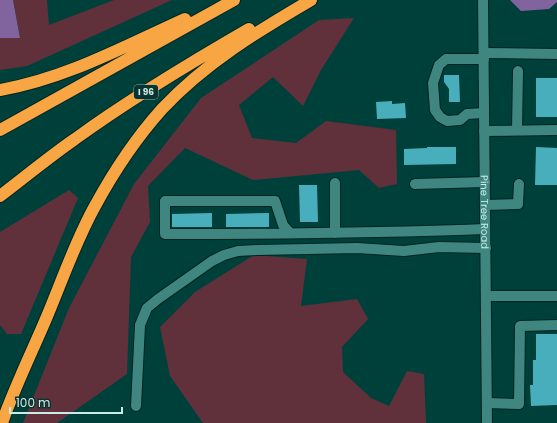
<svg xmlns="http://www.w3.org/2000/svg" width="557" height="423" viewBox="0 0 557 423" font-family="Poppins,sans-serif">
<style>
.green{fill:#60303b}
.water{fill:#81639e}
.building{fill:#49aebb}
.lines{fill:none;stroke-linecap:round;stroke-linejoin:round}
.minor-casing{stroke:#002421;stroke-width:12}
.highway-casing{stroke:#002421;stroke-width:14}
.minor{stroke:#3e867f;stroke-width:10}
.highway{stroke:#f8a643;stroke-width:12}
.labels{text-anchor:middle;stroke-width:4;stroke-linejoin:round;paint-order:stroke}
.shield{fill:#0b3330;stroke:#91b4b1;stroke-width:1}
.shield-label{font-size:9px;font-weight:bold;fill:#caece8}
.street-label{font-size:10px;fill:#caece8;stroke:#0b3330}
</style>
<rect width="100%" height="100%" fill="#00403b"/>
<path class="green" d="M 13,0 L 47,0 L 49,25 L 114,0 L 172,0 L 27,66 L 0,70 L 0,38 L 20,38 Z
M 354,18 L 321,70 L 303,106 L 273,77 L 239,105 L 252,138 L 296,143 L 326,121 L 396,130 L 397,184 L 379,188 L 359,170 L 253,180 L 185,148 L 148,186 L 150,222 L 131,257 L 127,374 L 57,423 L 23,423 L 69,308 L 134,184 L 201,98 L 319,20 Z
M 69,190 L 78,198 L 21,334 L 7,334 L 0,325 L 0,232 Z
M 254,255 L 307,259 L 301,306 L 357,299 L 368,319 L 342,347 L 343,372 L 371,398 L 389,406 L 407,371 L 424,374 L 426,423 L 203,423 L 170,376 L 160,327 L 195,292 Z"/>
<path class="water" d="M 0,0 L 13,0 L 20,38 L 0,38 Z
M 510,0 L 557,0 L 557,2 L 549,9 L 521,11 Z"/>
<path class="building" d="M 444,75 L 459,75 L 460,102 L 449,102 L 449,89 L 444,82 Z
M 536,78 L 557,78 L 557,117 L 536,117 Z
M 392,101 L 392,104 L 405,103 L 406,118 L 377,119 L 376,102 Z
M 427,147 L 456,147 L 456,164 L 404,165 L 404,149 L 427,148 Z
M 536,147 L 557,148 L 557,185 L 535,185 Z
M 299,185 L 317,185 L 318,222 L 300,222 Z
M 212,213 L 212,227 L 172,227 L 172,214 Z
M 269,213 L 269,227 L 226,227 L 226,214 Z
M 536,334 L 557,334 L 557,405 L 531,406 L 530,385 L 533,385 L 533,360 L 536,360 Z"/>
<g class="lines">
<defs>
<g id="minor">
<path id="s1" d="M 483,0 L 487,423"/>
<path d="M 484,53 L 557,54"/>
<path d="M 484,59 L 446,59 L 439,65 L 433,83 L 435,110 L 440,117 L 447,121 L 460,120 L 467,114 L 484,113"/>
<path d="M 517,130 L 518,71"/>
<path d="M 484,131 L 557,130"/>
<path d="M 335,183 L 335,233"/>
<path d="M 415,184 L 485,182"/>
<path d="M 485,205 L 518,204 L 519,184"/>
<path d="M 290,233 L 283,225 L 275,201 L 165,201 L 165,234 C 272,234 379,233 485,229"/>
<path d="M 486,296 L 557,296"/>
<path d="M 487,403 L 519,404 L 520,326 L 557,325"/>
<path d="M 136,406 L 140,325 L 147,308 L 158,299 L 212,261 L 224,255 L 238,251 L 257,250 L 357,248 L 404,251 L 439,247 L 486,248"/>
</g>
<path id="highway" d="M 0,90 C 65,79 125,46 185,19
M 0,130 L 234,0
M 0,196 C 25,177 49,157 75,139 C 130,99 190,63 249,29
M 2,423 C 15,386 33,350 48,314 C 63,278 76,240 95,206 C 114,171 136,138 162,109 C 205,63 258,31 311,0"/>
</defs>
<use href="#minor" class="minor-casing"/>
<use href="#highway" class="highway-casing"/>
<use href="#minor" class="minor"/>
<use href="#highway" class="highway"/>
</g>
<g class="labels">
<rect class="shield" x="134" y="85" width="24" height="14" rx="3"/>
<g class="shield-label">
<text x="146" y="95">I 96</text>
</g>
<g class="street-label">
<text dy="4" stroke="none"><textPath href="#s1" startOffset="212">Pine Tree Road</textPath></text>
</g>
</g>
<path d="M10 407v6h112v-6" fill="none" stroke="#caece8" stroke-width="2"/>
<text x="16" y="407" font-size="12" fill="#caece8" stroke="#0b3330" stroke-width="3" paint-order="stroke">100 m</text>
</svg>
